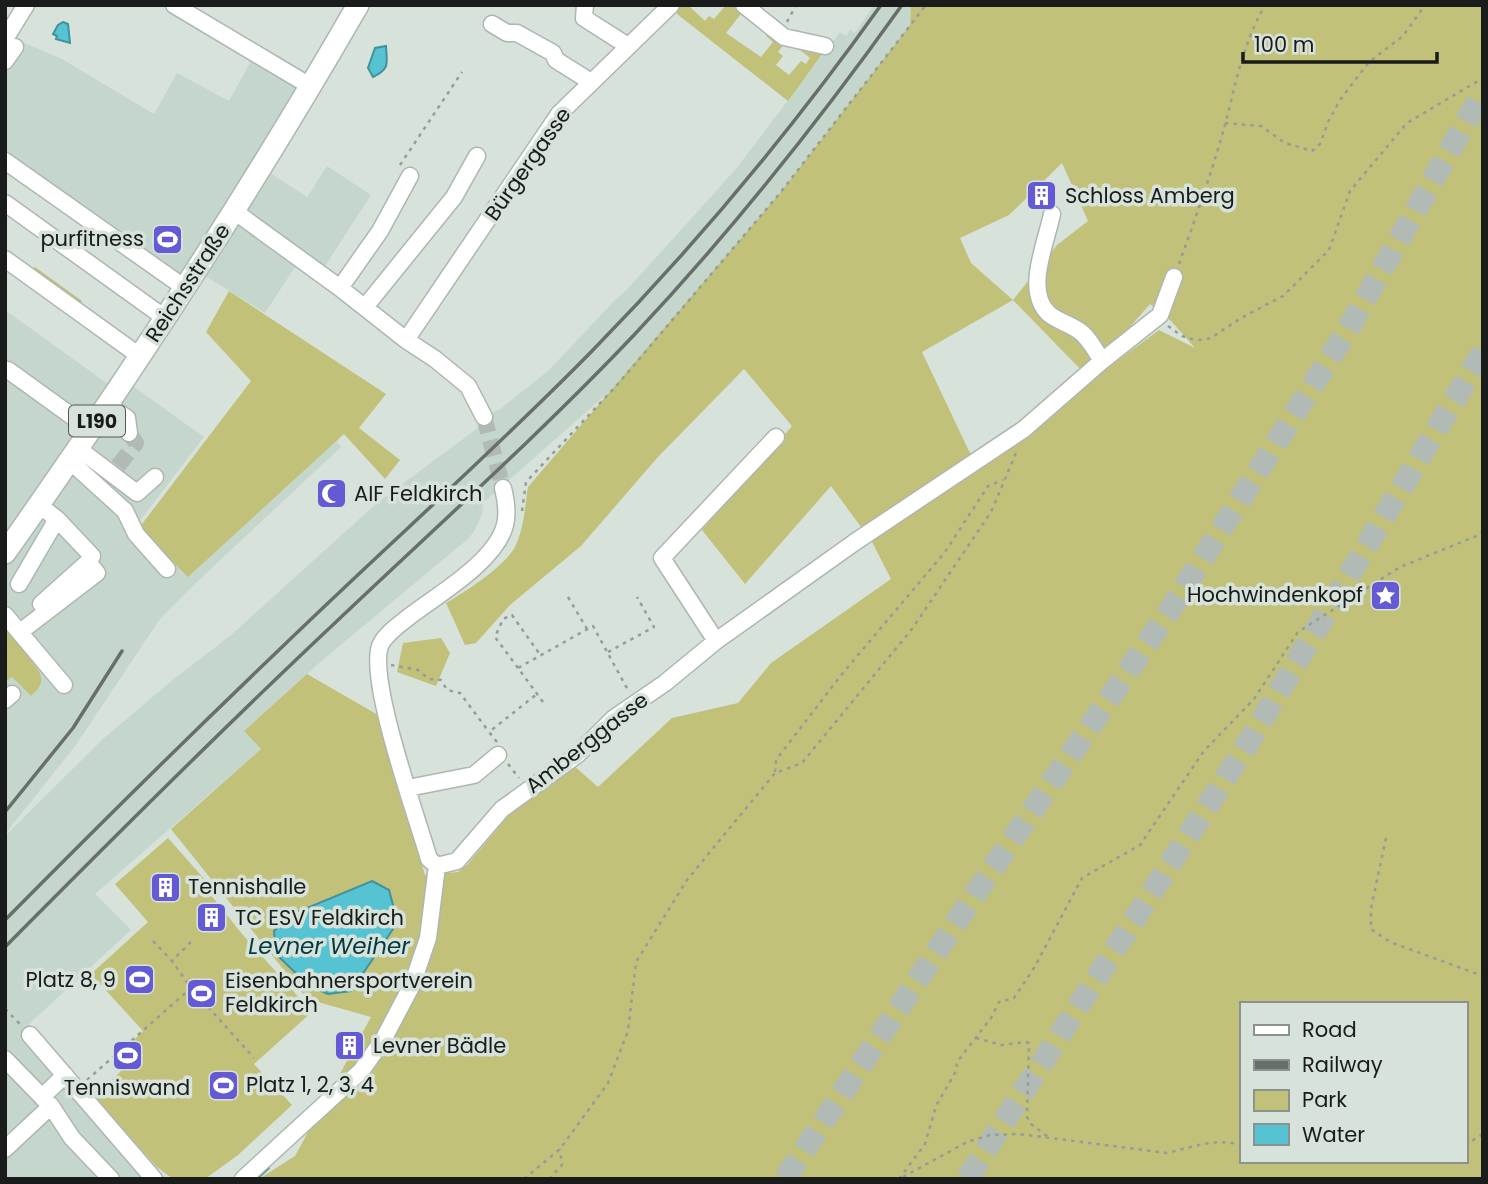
<svg xmlns="http://www.w3.org/2000/svg" width="1488" height="1184" viewBox="0 0 1488 1184" font-family="Poppins,sans-serif">
<style>
.built{fill:#c5d7cc}
.green{fill:#c2c179;fill-rule:evenodd}
.water{fill:#55c3d2;stroke:#43919b;stroke-width:2}
.lines{fill:none;stroke-linecap:round;stroke-linejoin:round}
.stream{stroke:#43919b;stroke-width:3.5}
.minor-tunnel{stroke:#b1bab4;stroke-width:16;stroke-dasharray:16 8;stroke-linecap:butt}
.highway-tunnel{stroke:#b1bab4;stroke-width:23;stroke-dasharray:23 11;stroke-linecap:butt}
.minor-casing{stroke:#adb7b1;stroke-width:19}
.major-casing{stroke:#adb7b1;stroke-width:24}
.path{stroke:#959d98;stroke-width:2.5;stroke-dasharray:3.5 5;stroke-linecap:butt}
.minor{stroke:#fff;stroke-width:16}
.major{stroke:#fff;stroke-width:21}
.rail{stroke:#686f6b;stroke-width:3.5}
.labels{text-anchor:middle;stroke-width:7;stroke-linejoin:round;paint-order:stroke}
.shield{fill:#d7e2db;stroke:#525754;stroke-width:2}
.shield-label{font-size:19px;font-weight:bold;fill:#191c1a}
.street-label{font-size:21px;fill:#191c1a;stroke:#d7e2db}
.poi-label{font-size:21px;fill:#191c1a;stroke:#d7e2db;text-anchor:start}
.water-label{font-size:23px;font-style:italic;fill:#033940;stroke:#d7e2db}
</style>
<rect width="100%" height="100%" fill="#d7e2db"/>
<path class="built" d="M 874,5 L 911,5 L 910,25 L 780,193 L 618,384 L 483,503 L 482,514 L 475,530 L 469,538 L 318,664 L 244,731 L 261,749 L 95,894 L 131,930 L 29,1024 L 157,1167 L 152,1179 L 5,1179 L 5,836 L 104,738 L 175,678 L 231,635 L 377,503 L 475,430 L 496,410 L 499,410 L 548,371 L 618,297 L 622,295 L 735,170 L 840,32 L 846,36 L 850,30 L 855,33 Z
M 13,38 L 62,59 L 154,114 L 177,73 L 229,101 L 251,61 L 303,89 L 255,163 L 307,197 L 327,166 L 371,195 L 318,277 L 297,264 L 265,313 L 191,267 L 183,280 L 5,162 L 5,49 Z
M 5,310 L 108,384 L 116,374 L 204,437 L 139,522 L 144,533 L 231,534 L 336,441 L 341,447 L 199,580 L 160,619 L 76,745 L 5,834 L 5,682 L 12,677 L 39,670 L 5,625 Z"/>
<path class="green" d="M 681,5 L 688,5 L 705,21 L 709,16 L 714,19 L 726,5 L 737,5 L 744,10 L 726,33 L 761,57 L 773,42 L 766,36 L 769,33 L 784,44 L 778,52 L 783,56 L 776,65 L 789,75 L 801,61 L 806,64 L 810,58 L 800,50 L 804,46 L 826,49 L 788,101 L 677,14 L 677,8 Z
M 911,5 L 1483,5 L 1483,1179 L 259,1179 L 295,1156 L 371,1017 L 307,999 L 171,829 L 261,749 L 244,731 L 307,674 L 378,715 L 425,875 L 458,872 L 468,864 L 517,805 L 573,765 L 598,787 L 672,718 L 738,703 L 771,663 L 891,579 L 872,542 L 831,486 L 745,584 L 702,530 L 792,426 L 744,369 L 657,458 L 581,546 L 510,605 L 476,643 L 465,645 L 446,603 C 466,591 503,568 515,547 C 524,529 525,506 528,487 L 780,193 L 910,25 ZM 1062,163 L 1088,221 L 1057,245 L 1013,300 L 971,263 L 960,238 L 1009,215 ZM 1013,300 L 1086,375 L 977,468 L 922,352 ZM 1150,304 L 1171,321 L 1195,348 L 1159,330 L 1109,367 L 1088,375 ZM 1241,1004 L 1465,1004 L 1465,1161 L 1241,1161 Z
M 35,267 L 82,301 L 80,305 L 32,271 Z
M 229,291 L 386,394 L 359,428 L 400,460 L 385,479 L 344,434 L 188,577 L 144,533 L 142,524 L 251,381 L 206,332 Z
M 5,625 L 39,671 C 44,683 40,687 31,696 L 12,677 L 5,682 Z
M 441,638 L 450,653 L 436,686 L 397,672 L 403,643 Z
M 168,838 L 214,890 L 210,894 L 243,935 L 312,1012 L 254,1064 L 292,1105 L 238,1155 L 205,1179 L 173,1179 L 157,1167 L 94,1097 L 121,1071 L 112,1061 L 143,1031 L 91,974 L 148,922 L 115,884 Z"/>
<path class="water" d="M 63,22 L 68,24 L 70,43 L 56,39 L 57,36 L 53,34 L 58,25 Z
M 386,46 C 387,64 390,69 373,77 L 368,68 L 375,48 Z
M 372,881 L 389,890 L 393,905 L 393,929 L 351,991 L 328,994 L 308,985 L 276,954 L 274,931 L 290,915 Z"/>
<g class="lines">
<path class="stream" d="M 256,1179 L 268,1168"/>
<path class="minor-tunnel" d="M 484,417 L 503,488
M 118,466 L 136,443 L 129,433"/>
<path class="highway-tunnel" d="M 785,1179 L 971,900 L 1170,610 L 1347,331 L 1483,92
M 967,1179 L 1250,740 L 1483,352"/>
<defs>
<path id="minor" d="M 174,5 L 310,86
M 585,5 L 584,18 L 628,46
M 744,5 L 784,37 L 825,46
M 492,24 L 507,33 L 517,33 L 553,53 L 556,60 L 591,82
M 5,39 L 26,5
M 5,61 L 15,47
M 5,161 L 185,288
M 5,203 L 165,318
M 234,211 L 340,288 L 406,340 L 435,359 L 468,386 L 484,417
M 1052,214 C 1046,244 1024,291 1049,314 C 1058,321 1069,324 1078,330 C 1089,337 1095,350 1102,361
M 5,259 L 141,357
M 340,288 L 380,231 L 410,176
M 365,307 L 454,197 L 477,156
M 406,340 L 559,114 L 671,5
M 8,370 L 91,430
M 108,405 L 127,418 L 129,433
M 79,449 L 137,493 L 155,477
M 70,461 L 125,511 L 136,534 L 167,569
M 503,488 C 506,500 508,513 505,525 C 496,561 439,594 410,616 C 400,624 385,634 380,646 C 368,682 417,817 429,859 L 437,866 L 457,861 L 502,809 L 577,755 L 614,718 L 665,683 L 716,641 L 855,542 L 1024,429 L 1102,361 L 1160,315 L 1174,277
M 39,505 L 57,519 L 92,556 L 88,562 L 41,604
M 19,584 L 57,519
M 5,615 L 64,685
M 20,632 L 97,573 L 88,562
M 716,641 L 662,558 L 776,437
M 5,700 L 12,694
M 408,788 L 474,775 L 498,755
M 30,1035 L 154,1179
M 5,1059 L 42,1097
M 51,1106 L 72,1138 L 111,1179
M 5,1149 L 51,1106 L 42,1097 L 65,1075
M 243,1179 L 361,1071 L 383,1040 L 412,985 L 428,938 L 437,866"/>
<path id="major" d="M 5,553 C 131,375 249,194 358,5"/>
</defs>
<use href="#minor" class="minor-casing"/>
<use href="#major" class="major-casing"/>
<path class="path" d="M 787,22 L 796,5
M 1225,123 L 1261,126 L 1285,143 L 1312,151 L 1320,144 L 1328,122 L 1340,100 L 1369,62 L 1403,36 L 1425,5
M 400,165 L 462,72
M 1179,264 C 1196,217 1213,169 1226,121 C 1236,81 1244,42 1265,5
M 1168,326 L 1182,336 L 1192,339 L 1202,340 L 1211,338 L 1241,318 L 1283,296 L 1329,250 L 1350,191 L 1407,123 L 1483,78
M 522,511 L 526,482 L 618,384 L 780,193 L 926,5
M 568,597 L 587,629
M 608,652 L 654,627 L 637,597
M 391,665 L 418,670 L 429,679 L 441,680 L 447,690 L 460,693 L 489,732
M 518,668 L 495,637 L 503,619 L 512,615 L 541,656
M 543,702 L 518,668 L 593,626 L 629,692
M 497,742 L 489,732 L 537,694
M 508,764 L 519,778
M 775,772 L 776,760 L 842,674 L 945,552 L 988,486 L 1003,480
M 1386,838 L 1371,908 L 1371,929 L 1390,942 L 1483,976
M 153,941 L 172,961 L 191,942
M 191,988 L 254,1058
M 5,1009 L 20,1024
M 976,1038 L 1002,1045 L 1025,1042 L 1029,1043 L 1027,1117 L 1031,1124 L 1048,1137
M 87,1080 L 191,988 L 172,961
M 1465,1145 L 1483,1134
M 903,1177 L 967,1142 L 990,1135 L 1019,1134 L 1167,1153 L 1203,1144 L 1220,1142 L 1241,1144
M 524,1179 L 560,1149 L 608,1083 L 628,1031 L 636,962 L 687,880 L 775,773 L 802,763 L 912,629 L 991,512 L 1016,453
M 549,1179 L 562,1165 L 560,1149
M 899,1179 L 925,1144 L 936,1106 L 956,1071 L 957,1062 L 991,1018 L 999,1002 L 1014,998 L 1034,968 L 1082,878 L 1140,845 L 1204,751 L 1254,699 L 1298,632 L 1400,567 L 1479,535 L 1483,531"/>
<use href="#minor" class="minor"/>
<use href="#major" class="major"/>
<path class="rail" d="M 5,812 L 73,728 L 122,651
M 5,920 C 96,828 188,737 282,647 C 384,548 491,454 591,352 C 696,245 794,127 881,5
M 5,947 C 114,837 224,727 337,621 C 437,526 539,435 634,335 C 731,232 820,120 902,5"/>
</g>
<defs>
<symbol id="building-square" viewBox="-11 -11 22 22"><rect x="-9" y="-9" width="18" height="18" rx="4" fill="#645ad3" stroke="#d7e2db"/><path d="M-4-6H4V6H1V3H-1V6H-4ZM-2.5-4.3h1.7v1.8h-1.7ZM.8-4.3h1.7v1.8H.8ZM-2.5-1h1.7V.8h-1.7ZM.8-1h1.7V.8H.8Z" fill="#fff"/></symbol>
<symbol id="stadium-square" viewBox="-11 -11 22 22"><rect x="-9" y="-9" width="18" height="18" rx="4" fill="#645ad3" stroke="#d7e2db"/><path d="M0-5a6.5 5 0 1 0 0 10a6.5 5 0 1 0 0-10ZM-3.5-1.8h7v3.6h-7Z" fill="#fff"/></symbol>
<symbol id="mosque-square" viewBox="-11 -11 22 22"><rect x="-9" y="-9" width="18" height="18" rx="4" fill="#645ad3" stroke="#d7e2db"/><path d="M3.5-4.9A6 6 0 1 0 3.5 4.9A5 5 0 1 1 3.5-4.9Z" fill="#fff"/></symbol>
<symbol id="sight-square" viewBox="-11 -11 22 22"><rect x="-9" y="-9" width="18" height="18" rx="4" fill="#645ad3" stroke="#d7e2db"/><path d="M0-6L1.8-2.2L6-1.7L2.9 1.2L3.7 5.4L0 3.3L-3.7 5.4L-2.9 1.2L-6-1.7L-1.8-2.2Z" fill="#fff"/></symbol>
</defs>
<g fill-rule="evenodd">
<use href="#building-square" x="1024" y="178" width="35" height="35"/>
<use href="#stadium-square" x="150" y="222" width="35" height="35"/>
<use href="#mosque-square" x="314" y="476" width="35" height="35"/>
<use href="#sight-square" x="1368" y="578" width="35" height="35"/>
<use href="#building-square" x="148" y="870" width="35" height="35"/>
<use href="#building-square" x="194" y="900" width="35" height="35"/>
<use href="#stadium-square" x="122" y="962" width="35" height="35"/>
<use href="#stadium-square" x="184" y="976" width="35" height="35"/>
<use href="#building-square" x="332" y="1028" width="35" height="35"/>
<use href="#stadium-square" x="110" y="1038" width="35" height="35"/>
<use href="#stadium-square" x="206" y="1068" width="35" height="35"/>
</g>
<g class="labels">
<rect class="shield" x="69" y="405.5" width="56" height="31" rx="5"/>
<g class="shield-label">
<text x="97" y="428">L190</text>
</g>
<g class="street-label">
<text transform="translate(528 164) rotate(-55)" y="7">Bürgergasse</text>
<text transform="translate(188 283) rotate(-57)" y="7">Reichsstraße</text>
<text transform="translate(587 743) rotate(-38)" y="7">Amberggasse</text>
</g>
<g class="poi-label">
<text x="1065" y="203">Schloss Amberg</text>
<text x="144" y="246" text-anchor="end">purfitness</text>
<text x="354" y="501">AIF Feldkirch</text>
<text x="1363" y="602" text-anchor="end">Hochwindenkopf</text>
<text x="188" y="894">Tennishalle</text>
<text x="235" y="925">TC ESV Feldkirch</text>
<text x="116" y="987" text-anchor="end">Platz 8, 9</text>
<text x="225" y="988">Eisenbahnersportverein<tspan x="225" dy="24">Feldkirch</tspan></text>
<text x="373" y="1053">Levner Bädle</text>
<text x="246" y="1092">Platz 1, 2, 3, 4</text>
<text x="127" y="1095" text-anchor="middle">Tenniswand</text>
</g>
<g class="water-label">
<text x="329" y="954">Levner Weiher</text>
</g>
</g>
<rect width="1488" height="1184" fill="none" stroke="#191c1a" stroke-width="14"/>
<rect x="1240" y="1002" width="228" height="161" fill="#d7e2db" stroke="#8b938e" stroke-width="2"/>
<rect x="1254" y="1025" width="35" height="10" fill="#ffffff" stroke="#8b938e" stroke-width="2"/>
<text x="1302" y="1037" font-size="21" fill="#191c1a">Road</text>
<rect x="1254" y="1060" width="35" height="10" fill="#686f6b" stroke="#8b938e" stroke-width="2"/>
<text x="1302" y="1072" font-size="21" fill="#191c1a">Railway</text>
<rect x="1254" y="1090" width="35" height="21" fill="#c2c179" stroke="#8b938e" stroke-width="2"/>
<text x="1302" y="1107" font-size="21" fill="#191c1a">Park</text>
<rect x="1254" y="1124" width="35" height="21" fill="#55c3d2" stroke="#8b938e" stroke-width="2"/>
<text x="1302" y="1142" font-size="21" fill="#191c1a">Water</text>
<path d="M1243 52v10h194v-10" fill="none" stroke="#191c1a" stroke-width="3.5"/>
<text x="1254" y="52" font-size="21" fill="#191c1a" stroke="#d7e2db" stroke-width="5" paint-order="stroke">100 m</text>
</svg>
